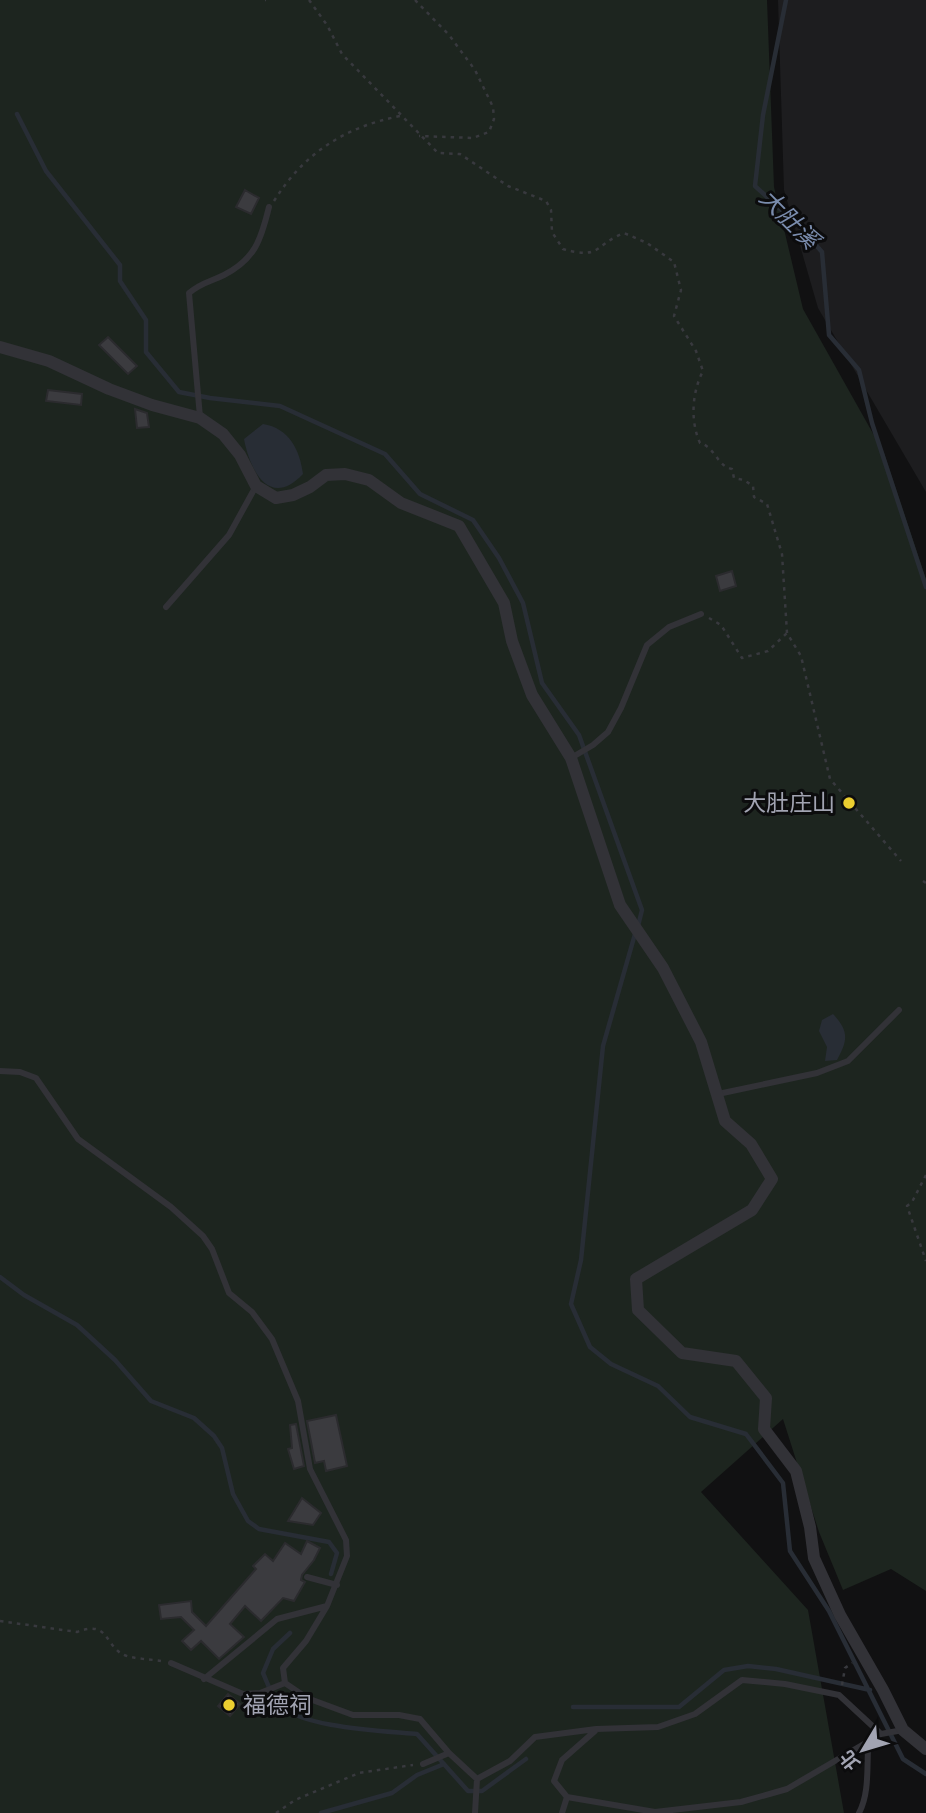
<svg xmlns="http://www.w3.org/2000/svg" width="926" height="1813" viewBox="0 0 926 1813" font-family="'Varela Round','Noto Sans TC',sans-serif">
<style>
.built{fill:#1d1d1f}
.green{fill:#1d251f}
.water{fill:#282d35}
.lines{fill:none;stroke-linecap:round;stroke-linejoin:round}
.stream{stroke:#282d35;stroke-width:4.5}
.building{fill:#3b3b3f;stroke:#2b2b2e;stroke-width:2}
.path{stroke:#38393e;stroke-width:2.5;stroke-dasharray:3.5 5;stroke-linecap:butt}
.service{stroke:#323237;stroke-width:6}
.minor{stroke:#323237;stroke-width:12}
.poi-dot{fill:#ebce30;stroke:#0c0c0d;stroke-width:2.5}
.labels{text-anchor:middle;stroke-width:6;stroke-linejoin:round;paint-order:stroke}
.poi-label{font-size:23px;fill:#a2a4b2;stroke:#0c0c0d;text-anchor:end}
.water-label{font-size:24px;font-style:italic;fill:#7a8cad;stroke:#0c0c0d}
</style>
<rect width="100%" height="100%" fill="#111112"/>
<path class="built" d="M 778,0 L 926,0 L 926,492 L 818,308 L 784,190 Z"/>
<path class="green" d="M 0,0 L 767,0 L 774,187 L 803,309 L 884,453 L 926,579 L 926,1591 L 891,1569 L 843,1590 L 819,1532 L 783,1419 L 701,1492 L 808,1610 L 844,1813 L 0,1813 Z"/>
<path class="water" d="M 263,424 C 289,428 300,450 303,474 C 270,509 250,471 244,439 Z
M 833,1014 C 849,1031 848,1040 837,1060 L 825,1061 L 827,1047 L 819,1031 L 822,1020 Z"/>
<g class="lines">
<path class="stream" d="M 786,0 L 763,115 L 755,186 L 801,228 L 822,252 L 829,335 L 859,370 L 872,423 L 926,587
M 17,114 L 46,171 L 120,265 L 120,281 L 146,320 L 146,352 L 179,392 L 210,398 L 280,406 L 385,454 L 420,494 L 473,520 L 499,558 L 523,603 L 542,683 L 579,735 L 642,910 L 638,926
M 635,934 L 603,1046 L 581,1260 L 571,1304 L 590,1347 L 611,1364 L 658,1386 L 690,1417 L 746,1434 L 783,1483 L 790,1551 L 829,1611 L 903,1759 L 926,1774
M 0,1277 L 24,1295 L 77,1325 L 115,1360 L 151,1401 L 194,1418 L 214,1436 L 222,1448 L 233,1494 L 248,1521 L 259,1529 L 329,1542 L 337,1553 L 331,1574
M 290,1633 L 273,1649 L 263,1673 C 267,1682 271,1694 277,1702 C 296,1728 384,1731 417,1734 L 468,1791 L 482,1791 L 526,1759
M 573,1707 L 679,1707 L 724,1670 L 748,1666 L 776,1669 L 870,1690
M 321,1813 L 392,1793 L 417,1775 L 444,1764"/>
</g>
<path class="building" d="M 245,190 L 259,198 L 251,214 L 236,207 Z
M 108,337 L 137,366 L 128,374 L 99,345 Z
M 48,390 L 82,394 L 81,405 L 46,401 Z
M 135,409 L 147,413 L 149,427 L 137,428 Z
M 732,571 L 736,586 L 720,591 L 716,576 Z
M 336,1415 L 347,1466 L 326,1471 L 324,1461 L 315,1463 L 307,1421 Z
M 296,1424 L 304,1466 L 294,1469 L 288,1449 L 292,1448 L 290,1425 Z
M 302,1498 L 321,1513 L 313,1525 L 288,1521 Z
M 307,1541 L 320,1548 L 314,1560 L 302,1575 L 301,1580 L 305,1582 L 294,1601 L 283,1598 L 261,1621 L 245,1606 L 230,1624 L 244,1637 L 219,1659 L 201,1641 L 191,1650 L 182,1641 L 194,1630 L 181,1617 L 161,1619 L 159,1605 L 191,1601 L 192,1612 L 206,1626 L 256,1569 L 253,1566 L 265,1554 L 273,1561 L 285,1543 L 301,1554 Z
M 228,1694 L 240,1704 L 230,1716 L 218,1706 Z"/>
<g class="lines">
<path class="path" d="M 265,0 L 266,0
M 309,0 L 327,25 L 342,54 L 438,153 L 460,154 L 508,186 L 546,201 L 551,210 L 552,232 L 563,249 C 601,260 594,245 624,233 L 647,243 L 674,262 L 681,290 L 674,316 L 696,351 L 703,371 C 692,392 690,421 700,443 C 715,447 717,466 732,469 L 734,478 L 744,480 L 753,486 L 754,497 L 767,504 L 782,554 L 787,633 L 801,656 L 830,779 L 901,861
M 415,0 L 449,35 L 475,70 L 493,107 L 494,119 L 489,132 L 473,138 L 419,136
M 274,201 C 304,153 345,127 400,116
M 709,618 L 721,625 L 742,658 L 768,651 L 787,633
M 923,881 L 926,883
M 926,1175 L 912,1202 L 907,1206 L 926,1261
M 0,1621 L 77,1632 C 108,1620 104,1643 122,1654 C 131,1659 150,1659 161,1661
M 842,1685 L 845,1668 L 852,1663
M 276,1813 L 295,1800 L 359,1773 L 413,1765"/>
<path class="service" d="M 200,417 L 189,293 C 202,282 210,282 224,275 C 255,259 261,240 269,207
M 166,607 L 229,535 L 256,486
M 571,758 L 593,745 L 608,732 L 621,708 L 647,645 L 669,627 L 701,614
M 0,1071 L 20,1072 L 36,1078 L 78,1139 L 171,1207 L 203,1236 L 212,1249 L 229,1293 L 252,1312 L 272,1339 L 298,1401 L 310,1469 L 346,1540 L 347,1556 L 327,1606 L 306,1641 L 283,1668 L 285,1683 L 307,1698 L 353,1715 L 399,1715 L 420,1719 L 449,1753 L 477,1779 L 510,1761 L 535,1737 L 596,1729 L 658,1727 L 695,1714 L 742,1680 L 785,1684 L 839,1695 L 881,1734
M 718,1094 L 817,1073 L 848,1061 L 899,1010
M 307,1577 L 337,1585
M 171,1663 L 243,1694 L 260,1693 L 285,1683
M 204,1679 L 277,1619 L 327,1606
M 423,1764 L 449,1753
M 567,1797 L 655,1812 L 741,1802 L 787,1789 L 881,1734 L 903,1730
M 475,1813 L 477,1779
M 562,1813 L 567,1797 L 554,1781 L 562,1760 L 595,1731
M 859,1813 C 869,1794 867,1770 868,1749 L 865,1744"/>
<path class="minor" d="M 0,347 L 49,361 L 109,389 L 152,405 L 200,418 L 223,434 L 240,455 L 256,486 L 276,498 L 293,495 L 310,487 L 326,475 L 345,474 L 369,480 L 401,503 L 459,526 L 504,603 L 512,641 L 532,695 L 571,758 L 620,905 L 663,968 L 701,1042 L 725,1121 L 751,1144 L 772,1179 L 752,1210 L 636,1279 L 638,1310 L 682,1353 L 736,1361 L 766,1398 L 764,1429 L 796,1471 L 810,1527 L 814,1558 L 840,1615 L 883,1690 L 903,1730 L 926,1749"/>
</g>
<g class="poi-dot">
<circle cx="849" cy="803" r="7"/>
<circle cx="229" cy="1705" r="7"/>
</g>
<g class="labels">
<g class="poi-label">
<text x="835" y="811">大肚庄山</text>
<text x="243" y="1713" text-anchor="start">福德祠</text>
</g>
<g class="water-label">
<text transform="translate(789 219) rotate(45)" y="8">大肚溪</text>
</g>
</g>
<g transform="translate(863 1750) rotate(232)" stroke="#0c0c0d" stroke-width="5" paint-order="stroke">
<path d="M0-5L12 26L0 18L-12 26Z" fill="#a2a4b2"/>
<text y="-10" font-size="19" font-weight="bold" text-anchor="middle" fill="#a2a4b2">北</text>
</g>
</svg>
